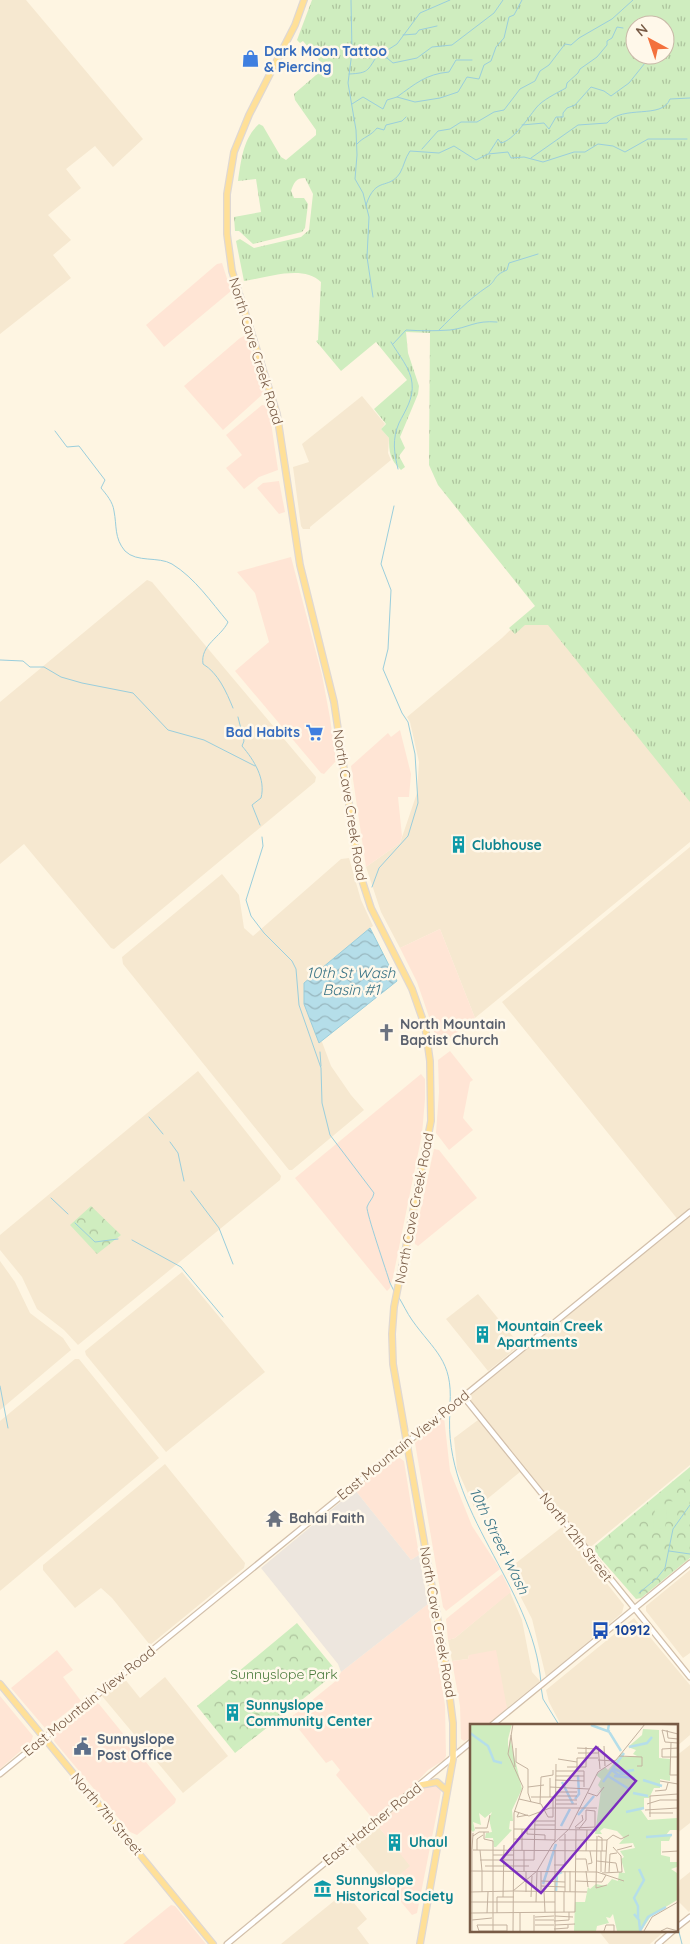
<svg xmlns="http://www.w3.org/2000/svg" width="690" height="1944" viewBox="0 0 690 1944" font-family="Quicksand,sans-serif">
<style>
.residential{fill:#f6e8d0}
.commercial{fill:#ffe5d5}
.industrial{fill:#ede6de}
.grass{fill:url(#grass-tufts);fill-rule:evenodd}
.forest{fill:url(#forest-crowns)}
.pitch{fill:#cfedbf}
.water{fill:url(#water-waves);stroke:#9acedc}
.lines{fill:none;stroke-linecap:round;stroke-linejoin:round}
.stream{stroke:#9acedc;stroke-width:1}
.tertiary-casing{stroke:#d2bfaa;stroke-width:7}
.primary-casing{stroke:#dfd8d3;stroke-width:8}
.tertiary{stroke:#fff;stroke-width:4.5}
.primary{stroke:#ffe098;stroke-width:5.5}
.labels{text-anchor:middle;stroke-width:5;stroke-linejoin:round;paint-order:stroke}
.shop-label{font-size:14px;font-weight:bold;fill:#366cbe;stroke:#fff8ea;text-anchor:start}
.street-label{font-size:14px;fill:#785b46;stroke:#fff8ea}
.culture-label{font-size:14px;font-weight:bold;fill:#0d838f;stroke:#fff8ea;text-anchor:start}
.worship-label{font-size:14px;font-weight:bold;fill:#5b616d;stroke:#fff8ea;text-anchor:start}
.transit-label{font-size:14px;font-weight:bold;fill:#164399;stroke:#fff8ea;text-anchor:start}
.park-label{font-size:14px;fill:#497a3b;stroke:#fff8ea}
.service-label{font-size:14px;font-weight:bold;fill:#4e5e75;stroke:#fff8ea;text-anchor:start}
.water-label{font-size:15px;font-style:italic;fill:#3b7587;stroke:#fff8ea}
.inset-river{fill:none;stroke:#b5dee9;stroke-width:2.5}
.inset-road{fill:none;stroke:#c4b29f;stroke-width:1}
.view{fill:#7b2cbf;fill-opacity:0.15;stroke:#7b2cbf;stroke-width:2.5}
.inset-edge{fill:none;stroke:#785b46;stroke-width:2.5}
</style>
<defs>
<pattern id="grass-tufts" width="24" height="20" patternUnits="userSpaceOnUse" patternTransform="scale(1.25)"><rect width="24" height="20" fill="#cfedbf"/><path d="M3 7l-1-3M5 7V3M7 7l1-3M15 17l-1-3M17 17v-4M19 17l1-3" fill="none" stroke="#adc39d"/></pattern>
<pattern id="forest-crowns" width="20" height="18" patternUnits="userSpaceOnUse" patternTransform="scale(1.25)"><rect width="20" height="18" fill="#cfedbf"/><path d="M2 6a3 3 0 1 1 6 0M12 15a3 3 0 1 1 6 0" fill="none" stroke="#adc39d"/></pattern>
<pattern id="water-waves" width="16" height="10" patternUnits="userSpaceOnUse" patternTransform="scale(1.25)"><rect width="16" height="10" fill="#b5dee9"/><path d="M0 5q4-4 8 0t8 0" fill="none" stroke="#98b7bf"/></pattern>
</defs>
<rect width="100%" height="100%" fill="#fef5e2"/>
<path class="residential" d="M 0,0 L 26,0 L 143,139 L 113,167 L 95,146 L 66,169 L 81,188 L 48,215 L 71,240 L 53,255 L 71,278 L 0,334 Z
M 362,396 L 385,424 L 381,429 L 389,438 L 388,453 L 391,460 L 310,527 L 310,529 L 303,529 L 301,526 L 293,467 L 309,462 L 302,444 Z
M 147,580 L 152,582 L 316,777 L 315,782 L 114,949 L 111,948 L 24,844 L 0,864 L 0,702 Z
M 530,611 L 541,625 L 548,620 L 690,793 L 690,842 L 475,1018 L 440,929 L 400,948 L 381,912 L 366,867 L 400,843 L 417,793 L 419,762 L 410,722 L 407,717 L 502,638 Z
M 690,847 L 690,1465 L 587,1550 L 463,1396 L 679,1221 L 502,1002 Z
M 349,858 L 361,900 L 373,926 L 370,928 L 319,1042 L 322,1042 L 331,1066 L 351,1095 L 364,1110 L 292,1170 L 289,1170 L 123,964 L 122,957 L 222,874 L 239,895 L 244,928 L 253,936 L 341,859 Z
M 198,1071 L 281,1176 L 280,1180 L 78,1345 L 64,1330 L 37,1309 L 22,1277 L 0,1250 L 0,1235 Z
M 0,1261 L 15,1282 L 30,1313 L 63,1338 L 71,1350 L 0,1410 Z
M 182,1272 L 265,1372 L 166,1452 L 86,1355 L 85,1351 Z
M 478,1294 L 520,1345 L 488,1371 L 446,1319 Z
M 75,1359 L 79,1359 L 159,1458 L 0,1591 L 0,1421 Z
M 478,1420 L 520,1472 L 475,1509 L 457,1469 L 454,1438 Z
M 165,1464 L 245,1563 L 244,1568 L 150,1645 L 112,1598 L 101,1588 L 75,1608 L 43,1570 L 43,1565 Z
M 562,1527 L 624,1605 L 622,1613 L 546,1677 L 532,1619 L 507,1570 Z
M 690,1570 L 690,1653 L 683,1658 L 646,1611 L 646,1606 Z
M 510,1592 L 522,1620 L 532,1672 L 540,1681 L 507,1708 L 469,1655 L 468,1659 L 452,1661 L 448,1640 L 455,1638 Z
M 634,1618 L 690,1685 L 690,1735 L 676,1747 L 676,1725 L 561,1725 L 549,1702 L 546,1690 Z
M 165,1677 L 228,1756 L 183,1793 L 102,1696 L 124,1678 L 140,1698 Z
M 690,1745 L 690,1823 L 676,1834 L 676,1756 Z
M 377,1825 L 411,1866 L 387,1885 L 355,1846 L 356,1843 Z
M 690,1872 L 690,1910 L 689,1912 L 678,1901 L 680,1880 Z
M 345,1892 L 367,1919 L 357,1928 L 369,1944 L 281,1944 Z
M 598,1930 L 666,1930 L 650,1944 L 609,1944 Z"/>
<path class="commercial" d="M 222,263 L 231,291 L 164,347 L 146,325 L 217,264 Z
M 244,336 L 247,338 L 264,393 L 223,430 L 184,386 L 240,338 Z
M 262,405 L 267,406 L 270,416 L 278,470 L 259,477 L 244,489 L 226,468 L 242,455 L 226,435 Z
M 279,481 L 285,512 L 279,514 L 257,488 L 263,483 Z
M 291,557 L 322,675 L 330,718 L 336,761 L 324,774 L 321,773 L 235,671 L 269,642 L 255,593 L 237,572 Z
M 400,730 L 411,774 L 409,797 L 398,797 L 402,836 L 400,843 L 366,867 L 351,766 L 388,733 L 391,737 Z
M 440,929 L 475,1018 L 443,1044 L 437,1040 L 417,982 L 400,948 Z
M 450,1051 L 473,1080 L 470,1082 L 463,1118 L 473,1130 L 449,1150 L 436,1133 L 439,1092 L 438,1060 Z
M 421,1074 L 425,1079 L 425,1099 L 422,1134 L 393,1277 L 390,1288 L 387,1291 L 295,1178 Z
M 434,1149 L 439,1150 L 477,1198 L 418,1246 L 415,1244 L 414,1240 Z
M 444,1417 L 450,1471 L 472,1526 L 500,1569 L 446,1611 L 443,1607 L 415,1443 Z
M 397,1456 L 404,1461 L 419,1555 L 411,1560 L 355,1490 Z
M 502,1574 L 511,1592 L 455,1638 L 448,1640 L 446,1619 Z
M 428,1604 L 445,1705 L 446,1756 L 444,1760 L 428,1770 L 413,1786 L 373,1819 L 336,1775 L 340,1770 L 332,1760 L 326,1763 L 290,1718 L 337,1680 L 341,1672 Z
M 57,1650 L 73,1670 L 63,1677 L 81,1701 L 48,1727 L 45,1728 L 11,1688 Z
M 496,1650 L 507,1708 L 487,1725 L 471,1725 L 471,1738 L 464,1741 L 461,1739 L 460,1706 L 452,1661 L 468,1659 L 469,1655 Z
M 0,1696 L 33,1736 L 31,1742 L 0,1769 Z
M 93,1702 L 99,1704 L 176,1799 L 175,1803 L 137,1835 L 130,1832 L 54,1741 L 56,1732 Z
M 428,1783 L 434,1783 L 439,1787 L 441,1792 L 417,1913 L 412,1915 L 387,1885 L 410,1866 L 377,1825 Z
M 171,1905 L 175,1906 L 206,1944 L 123,1944 Z"/>
<path class="industrial" d="M 355,1490 L 411,1560 L 419,1555 L 428,1604 L 341,1672 L 338,1664 L 261,1568 Z"/>
<path class="grass" d="M 312,0 L 690,0 L 690,802 L 548,625 L 525,625 L 515,634 L 509,628 L 535,606 L 438,485 L 429,465 L 430,333 L 406,332 L 408,353 L 419,386 L 418,394 L 400,437 L 405,448 L 399,456 L 405,467 L 401,470 C 390,460 389,452 389,438 L 381,429 L 386,424 L 374,409 L 407,380 L 376,342 L 341,371 L 316,341 L 318,340 L 321,282 C 303,264 266,278 244,281 L 236,241 L 240,239 L 254,248 L 301,237 L 309,230 L 313,194 L 305,178 C 296,178 294,182 291,191 L 294,198 L 304,198 L 308,204 L 305,228 L 302,232 L 253,244 L 239,231 L 235,231 L 234,217 L 261,212 L 256,179 L 238,181 C 241,161 243,138 259,124 L 263,126 L 281,157 L 286,160 L 316,135 L 316,130 L 295,100 L 294,94 L 323,69 L 323,65 L 303,41 L 300,43 L 297,40 ZM 635,25 L 665,25 L 665,55 L 635,55 Z"/>
<path class="forest" d="M 91,1206 L 121,1235 L 97,1254 L 70,1225 Z
M 690,1467 L 690,1558 L 641,1598 L 636,1599 L 595,1552 L 595,1546 Z
M 297,1623 L 334,1668 L 333,1675 L 235,1753 L 197,1706 Z"/>
<path class="pitch" d="M 669,1501 L 678,1502 L 677,1517 L 668,1516 Z
M 655,1509 L 667,1510 L 665,1529 L 653,1528 Z
M312 1667a6 6 0 1 1 12 0a6 6 0 1 1-12 0Z
M304.5 1674a5.5 5.5 0 1 1 11 0a5.5 5.5 0 1 1-11 0Z
M 294,1669 L 306,1684 L 297,1692 L 285,1676 Z"/>
<path class="water" d="M 370,928 L 397,981 L 319,1043 L 304,1004 L 304,983 Z"/>
<g class="lines">
<path class="stream" d="M 351,0 L 352,52 L 348,83 L 356,130 L 357,155 L 355,179 L 363,193 L 369,217 L 367,257 L 373,297
M 403,35 L 416,34 L 419,30 L 437,26
M 387,58 L 386,51 L 397,44 L 420,13 L 450,0
M 349,74 C 369,73 367,71 377,56 L 387,58 L 393,63 L 417,58 L 432,47 L 452,45 L 494,13 L 503,0
M 397,97 C 415,84 426,74 449,72 L 456,60 L 472,60
M 352,104 L 363,97 L 383,109 L 387,100 L 397,97 L 415,102 L 440,98 L 458,92 L 467,77 L 479,79 L 484,65 L 491,61 L 496,47 L 504,38 L 509,17 L 514,15 L 522,0
M 522,125 L 544,123 L 549,129 L 556,117 L 563,117 L 563,113 L 567,108 L 575,105 L 591,87 L 604,91 L 611,96 L 629,83 L 645,63 L 657,60 L 661,55
M 357,144 C 363,137 371,136 377,128 L 384,130 L 386,125 L 402,121 L 406,117
M 422,149 L 438,131 L 450,129 L 461,122 L 477,122 L 494,112 L 504,110 L 520,89 L 535,81 L 540,71 L 549,65 L 565,44 L 571,45 L 579,38 L 612,19 L 633,0
M 489,153 L 498,139 L 501,143 C 514,140 528,118 536,108 C 542,100 557,93 566,88 L 567,83 L 578,73 L 580,69 L 597,57 L 607,45 L 607,41 L 612,38 L 617,27 L 623,28
M 531,158 L 578,125 L 607,123 C 623,104 662,120 670,99 L 690,98
M 366,205 C 376,175 388,191 400,173 C 404,166 405,158 410,151 L 439,153 L 454,146 L 476,160 L 488,154 L 508,152 L 511,158 L 524,157 L 543,162 L 574,152 L 585,152 L 598,144 L 613,146 L 625,152 L 648,139 L 687,139
M 439,330 C 454,315 469,299 487,287 C 497,281 492,276 507,270 L 509,263 L 538,254
M 391,342 C 398,354 411,369 412,383 C 414,398 405,411 399,423 C 392,439 394,453 398,469
M 393,344 L 406,330 C 421,331 435,331 450,330 C 468,328 475,320 497,322
M 55,431 L 67,447 L 79,446 L 105,480 L 101,488 C 106,494 113,502 114,511 C 117,526 114,538 125,551 C 137,563 158,556 172,564 C 195,578 211,602 228,622 C 221,637 200,645 203,664 C 218,673 226,691 233,708
M 0,660 L 23,661 L 30,667 L 44,667 L 61,677 L 82,683 L 133,693 L 168,730 L 204,740 L 255,766
M 238,717 L 244,741 L 242,746 C 254,760 266,779 261,798 L 252,805 L 260,825
M 262,837 L 263,846 L 246,900 L 251,916 L 264,933 L 292,961 L 296,969 L 299,1005 L 321,1068 L 322,1103 L 330,1135 L 374,1193 C 373,1199 369,1201 367,1207 C 366,1212 387,1273 390,1283 L 394,1291
M 372,887 L 379,868 L 408,836 L 418,803 L 415,754 L 408,722 L 402,713 L 383,669 L 388,649 L 391,590 L 381,564 L 394,506
M 320,1052 L 321,1066
M 149,1117 L 163,1134
M 170,1142 L 178,1153 L 184,1181
M 191,1191 L 219,1228 L 233,1264
M 51,1198 L 68,1214
M 75,1223 L 95,1242 L 118,1239
M 132,1240 L 181,1267 L 223,1317
M 398,1296 C 403,1304 407,1313 412,1320 C 434,1351 453,1360 450,1404
M 0,1386 L 8,1428
M 450,1411 C 442,1513 533,1583 541,1683
M 669,1551 L 690,1554
M 639,1593 L 657,1578 L 665,1568 L 673,1529 L 690,1505
M 541,1687 L 543,1699 L 559,1725
M 676,1876 L 676,1898
M 676,1907 L 678,1924
M 678,1928 L 682,1944"/>
<defs>
<path id="tertiary" d="M 463,1396 L 690,1677
M 492,1725 L 690,1563
M 0,1774 L 690,1212
M 676,1928 L 690,1917
M 227,1944 L 471,1742
M 658,1944 L 674,1930"/>
<path id="primary" d="M 304,0 L 295,25 L 249,115 L 234,152 L 227,194 L 227,234 L 232,271 L 277,414 L 300,565 L 334,702 L 359,871 L 371,908 L 412,989 L 425,1026 L 430,1061 L 431,1121 L 394,1307 L 392,1334 L 393,1364 L 446,1667 L 453,1723 L 453,1759 L 420,1944
M 0,1684 L 213,1944
M 421,1785 L 437,1782 L 447,1791"/>
</defs>
<use href="#tertiary" class="tertiary-casing"/>
<use href="#primary" class="primary-casing"/>
<use href="#tertiary" class="tertiary"/>
<use href="#primary" class="primary"/>
</g>
<defs>
<symbol id="shop-bare" viewBox="-9 -9 18 18"><path d="M-5-2.5h2.3a2.7 3.5 0 0 1 5.4 0H5L5.5 6h-11ZM-1.5-2.5h3a1.5 2.3 0 0 0-3 0Z" fill="#3f7fe0" stroke="#fff8ea" stroke-width="2.5" paint-order="stroke"/></symbol>
<symbol id="supermarket-bare" viewBox="-9 -9 18 18"><path d="M-6-5.5h2.5l.6 2H6L4.5 2H-2.5L-4.4-4H-6ZM-1.5 3.2a1.3 1.3 0 1 0 .1 0ZM3 3.2a1.3 1.3 0 1 0 .1 0Z" fill="#3f7fe0" stroke="#fff8ea" stroke-width="2.5" paint-order="stroke"/></symbol>
<symbol id="building-bare" viewBox="-9 -9 18 18"><path d="M-4-6H4V6H1V3H-1V6H-4ZM-2.5-4.3h1.7v1.8h-1.7ZM.8-4.3h1.7v1.8H.8ZM-2.5-1h1.7V.8h-1.7ZM.8-1h1.7V.8H.8Z" fill="#0f9aa8" stroke="#fff8ea" stroke-width="2.5" paint-order="stroke"/></symbol>
<symbol id="church-bare" viewBox="-9 -9 18 18"><path d="M-1.2-6h2.4v3.5h3.3v2.4h-3.3V6h-2.4V-.1h-3.3v-2.4h3.3Z" fill="#6b7280" stroke="#fff8ea" stroke-width="2.5" paint-order="stroke"/></symbol>
<symbol id="temple-bare" viewBox="-9 -9 18 18"><path d="M0-6L5-2H3V0L6.5 2.5H4V6H1.5V3h-3V6H-4V2.5H-6.5L-3 0V-2H-5Z" fill="#6b7280" stroke="#fff8ea" stroke-width="2.5" paint-order="stroke"/></symbol>
<symbol id="bus-bare" viewBox="-9 -9 18 18"><path d="M-5-6H5V4H4V6H2V4H-2V6H-4V4H-5ZM-3.5-4V0h7V-4ZM-3.5 1.2v1.5H-2V1.2ZM2 1.2v1.5H3.5V1.2Z" fill="#1a4fb4" stroke="#fff8ea" stroke-width="2.5" paint-order="stroke"/></symbol>
<symbol id="civic-bare" viewBox="-9 -9 18 18"><path d="M-.6-6.5H3V-4.5H.6V-3L4-1V1h2V6H-6V1h2V-1L-.6-3ZM-1.2 2.5V6h2.4V2.5Z" fill="#5c6f8a" stroke="#fff8ea" stroke-width="2.5" paint-order="stroke"/></symbol>
<symbol id="museum-bare" viewBox="-9 -9 18 18"><path d="M0-6L6-3V-2H-6V-3ZM-5-1h2V3h-2ZM-1-1h2V3h-2ZM3-1h2V3H3ZM-6 4H6V6H-6Z" fill="#0f9aa8" stroke="#fff8ea" stroke-width="2.5" paint-order="stroke"/></symbol>
</defs>
<g fill-rule="evenodd">
<use href="#shop-bare" x="238" y="46" width="25" height="25"/>
<use href="#supermarket-bare" x="302" y="720" width="25" height="25"/>
<use href="#building-bare" x="446" y="832" width="25" height="25"/>
<use href="#church-bare" x="374" y="1020" width="25" height="25"/>
<use href="#building-bare" x="470" y="1322" width="25" height="25"/>
<use href="#temple-bare" x="262" y="1506" width="25" height="25"/>
<use href="#bus-bare" x="588" y="1618" width="25" height="25"/>
<use href="#building-bare" x="220" y="1700" width="25" height="25"/>
<use href="#civic-bare" x="70" y="1734" width="25" height="25"/>
<use href="#building-bare" x="382" y="1830" width="25" height="25"/>
<use href="#museum-bare" x="310" y="1876" width="25" height="25"/>
</g>
<g class="labels">
<g class="shop-label">
<text x="264" y="56">Dark Moon Tattoo<tspan x="264" dy="16">&amp; Piercing</tspan></text>
<text x="300" y="737" text-anchor="end">Bad Habits</text>
</g>
<g class="street-label">
<text transform="translate(256 351) rotate(73)" y="5">North Cave Creek Road</text>
<text transform="translate(350 805) rotate(81)" y="5">North Cave Creek Road</text>
<text transform="translate(414 1208) rotate(-79)" y="5">North Cave Creek Road</text>
<text transform="translate(403 1445) rotate(-39)" y="5">East Mountain View Road</text>
<text transform="translate(576 1537) rotate(52)" y="5">North 12th Street</text>
<text transform="translate(438 1622) rotate(80)" y="5">North Cave Creek Road</text>
<text transform="translate(89 1701) rotate(-39)" y="5">East Mountain View Road</text>
<text transform="translate(107 1814) rotate(50)" y="5">North 7th Street</text>
<text transform="translate(372 1824) rotate(-39)" y="5">East Hatcher Road</text>
</g>
<g class="culture-label">
<text x="472" y="850">Clubhouse</text>
<text x="497" y="1331">Mountain Creek<tspan x="497" dy="16">Apartments</tspan></text>
<text x="246" y="1710">Sunnyslope<tspan x="246" dy="16">Community Center</tspan></text>
<text x="409" y="1847">Uhaul</text>
<text x="336" y="1885">Sunnyslope<tspan x="336" dy="16">Historical Society</tspan></text>
</g>
<g class="worship-label">
<text x="400" y="1029">North Mountain<tspan x="400" dy="16">Baptist Church</tspan></text>
<text x="289" y="1523">Bahai Faith</text>
</g>
<g class="transit-label">
<text x="615" y="1635">10912</text>
</g>
<g class="park-label">
<text x="284" y="1679">Sunnyslope Park</text>
</g>
<g class="service-label">
<text x="97" y="1744">Sunnyslope<tspan x="97" dy="16">Post Office</tspan></text>
</g>
<g class="water-label">
<text x="351" y="978">10th St Wash<tspan x="351" dy="17">Basin #1</tspan></text>
<text transform="translate(499 1541) rotate(64)" y="5">10th Street Wash</text>
</g>
</g>
<g transform="translate(470 1724)">
<rect width="208" height="208" fill="#fef5e2"/>
<path d="M 0,0 L 42,0 L 38,15 L 38,27 L 40,14 L 52,65 L 42,86 L 43,97 L 40,97 L 39,105 L 42,106 L 26,123 L 24,123 L 23,114 L 15,114 L 16,109 L 22,108 L 19,95 L 22,88 L 15,94 L 9,89 L 11,101 L 3,98 L 5,106 L 3,108 L 0,105 ZM 173,5 L 189,6 L 189,34 L 200,35 L 200,57 L 190,55 L 190,64 L 184,64 L 179,74 L 174,74 L 174,84 L 171,86 L 178,96 L 207,94 L 207,106 L 200,106 L 196,111 L 201,112 L 199,117 L 191,117 L 191,131 L 200,133 L 200,138 L 207,138 L 207,143 L 201,145 L 207,149 L 207,176 L 181,192 L 171,207 L 147,207 L 143,190 L 140,194 L 136,193 L 139,199 L 127,202 L 126,207 L 104,207 L 105,178 L 115,178 L 118,163 L 120,165 L 126,160 L 136,162 L 142,155 L 148,157 L 149,148 L 155,149 L 151,135 L 154,133 L 150,127 L 165,124 L 163,119 L 149,120 L 154,114 L 147,107 L 134,104 L 130,107 L 132,110 L 125,110 L 131,66 L 126,70 L 131,65 L 128,61 L 131,55 L 126,51 L 135,43 L 138,46 L 153,28 L 154,33 L 167,32 L 163,30 L 166,26 L 158,23 L 172,11 Z" fill="#cfedbf"/>
<path class="inset-river" d="M 139,0 L 138,6 L 151,27M 121,1 L 140,8M 0,9 L 18,22 L 24,37 L 32,39M 159,23 L 177,19 L 182,13M 142,44 L 151,48 L 164,46M 142,46 L 148,51 L 160,49M 138,52 L 159,65M 144,52 L 165,54M 173,56 L 192,62M 92,58 L 103,80M 133,58 L 154,29M 163,69 L 178,72M 105,75 L 109,70 L 108,51M 156,88 L 174,84M 108,91 L 124,72M 91,102 L 100,85M 176,113 L 202,111M 73,160 L 86,120M 86,167 L 87,150 L 92,148M 164,190 L 169,196 L 170,206M 168,194 L 168,182 L 164,174 L 174,156 L 169,145M 170,207 L 178,193 L 196,183"/>
<path class="inset-road" d="M 43,0 L 38,30 L 53,63 L 44,89 L 43,207M 173,0 L 208,1M 197,6 L 198,14 L 208,15M 208,10 L 192,6 L 195,18 L 208,19M 41,11 L 45,43M 201,19 L 200,51 L 208,51M 128,22 L 130,45M 134,22 L 135,42M 46,24 L 46,38 L 58,45 L 58,69 L 61,78M 107,24 L 128,25M 208,24 L 192,25 L 192,33 L 208,33M 108,29 L 128,29M 149,32 L 172,33 L 172,42 L 167,42M 88,35 L 107,38M 128,36 L 145,37M 97,43 L 116,43 L 116,23M 86,47 L 114,47 L 114,63M 107,47 L 107,34 L 128,34M 86,52 L 114,52M 80,54 L 80,73M 85,56 L 114,57M 190,57 L 208,60M 58,63 L 74,61M 80,63 L 119,65M 185,67 L 196,66 L 198,59M 86,68 L 107,68M 118,69 L 127,72 L 134,63M 86,72 L 107,72M 61,73 L 86,73M 49,75 L 71,80 L 78,93 L 83,93 L 83,76 L 80,76M 86,76 L 107,76M 70,80 L 71,53 L 83,51 L 83,46M 86,80 L 107,80M 177,80 L 190,76 L 208,76M 175,86 L 208,84M 44,87 L 59,92 L 80,84 L 127,84M 49,88 L 47,93 L 58,91M 179,89 L 203,89M 180,93 L 180,72 L 208,70M 65,97 L 85,97M 64,101 L 85,101M 105,103 L 113,96 L 112,91M 5,104 L 17,104 L 20,91M 105,104 L 125,103 L 125,87 L 116,86M 44,105 L 127,106M 57,105 L 57,110 L 75,111 L 75,116M 109,105 L 116,96 L 116,86M 14,108 L 14,115 L 23,117 L 23,147M 3,112 L 9,108 L 19,108M 127,112 L 126,164 L 137,161M 128,112 L 132,114 L 132,127M 44,115 L 85,116M 89,116 L 137,116 L 143,111 L 151,115 L 159,111M 85,118 L 86,40M 2,126 L 2,147M 2,126 L 3,109M 3,126 L 136,127M 7,126 L 7,115 L 13,111M 10,126 L 12,147M 52,126 L 52,105M 147,126 L 162,122M 116,127 L 117,106M 192,128 L 208,127M 23,131 L 44,131M 106,135 L 116,135 L 118,147M 10,136 L 64,136 L 65,94M 127,137 L 146,139 L 148,148M 118,140 L 122,139 L 120,127M 84,141 L 95,141 L 95,110M 15,142 L 59,142M 0,147 L 127,148 L 154,157M 54,147 L 54,126M 116,147 L 118,163M 131,148 L 131,127M 135,148 L 137,116M 139,148 L 140,130 L 147,129M 132,149 L 152,148 L 151,132 L 143,123M 71,157 L 95,158M 105,157 L 132,158 L 136,151M 71,162 L 95,163M 44,167 L 117,168M 0,168 L 43,167 L 67,147 L 83,120 L 99,105 L 128,48 L 146,36 L 175,0M 12,168 L 12,147M 56,168 L 56,147M 71,168 L 71,147M 74,168 L 75,188M 95,168 L 95,147M 100,168 L 100,147M 33,173 L 34,121M 61,173 L 62,152M 1,178 L 85,178M 66,178 L 67,147M 94,188 L 94,168M 1,189 L 105,188 L 106,106M 17,189 L 18,168M 27,189 L 27,173 L 44,173M 64,191 L 64,207M 85,192 L 103,193M 65,193 L 84,192M 2,196 L 22,194M 65,196 L 84,196M 84,197 L 99,196 L 99,188M 65,201 L 84,201M 85,201 L 105,200M 84,205 L 98,204 L 98,201M 2,207 L 2,147M 9,207 L 7,201 L 37,201 L 37,207M 9,207 L 37,207M 23,207 L 23,147M 50,207 L 50,189M 85,207 L 85,126M 134,207 L 136,201 L 144,201 L 144,207M 174,207 L 182,193 L 208,178M 191,207 L 197,204 L 208,207"/>
<path class="view" d="M 126,23 L 166,57 L 71,169 L 31,136 Z"/>
<rect width="208" height="208" class="inset-edge"/>
</g>
<g transform="translate(650 40) rotate(320)"><circle r="24" fill="#fff8ea" stroke="#c9b9a8"/>
<path d="M0-4L9 19L0 12L-9 19Z" fill="#f3713d"/>
<text y="-8" font-size="14" font-weight="bold" text-anchor="middle" fill="#785b46">N</text>
</g>
</svg>
